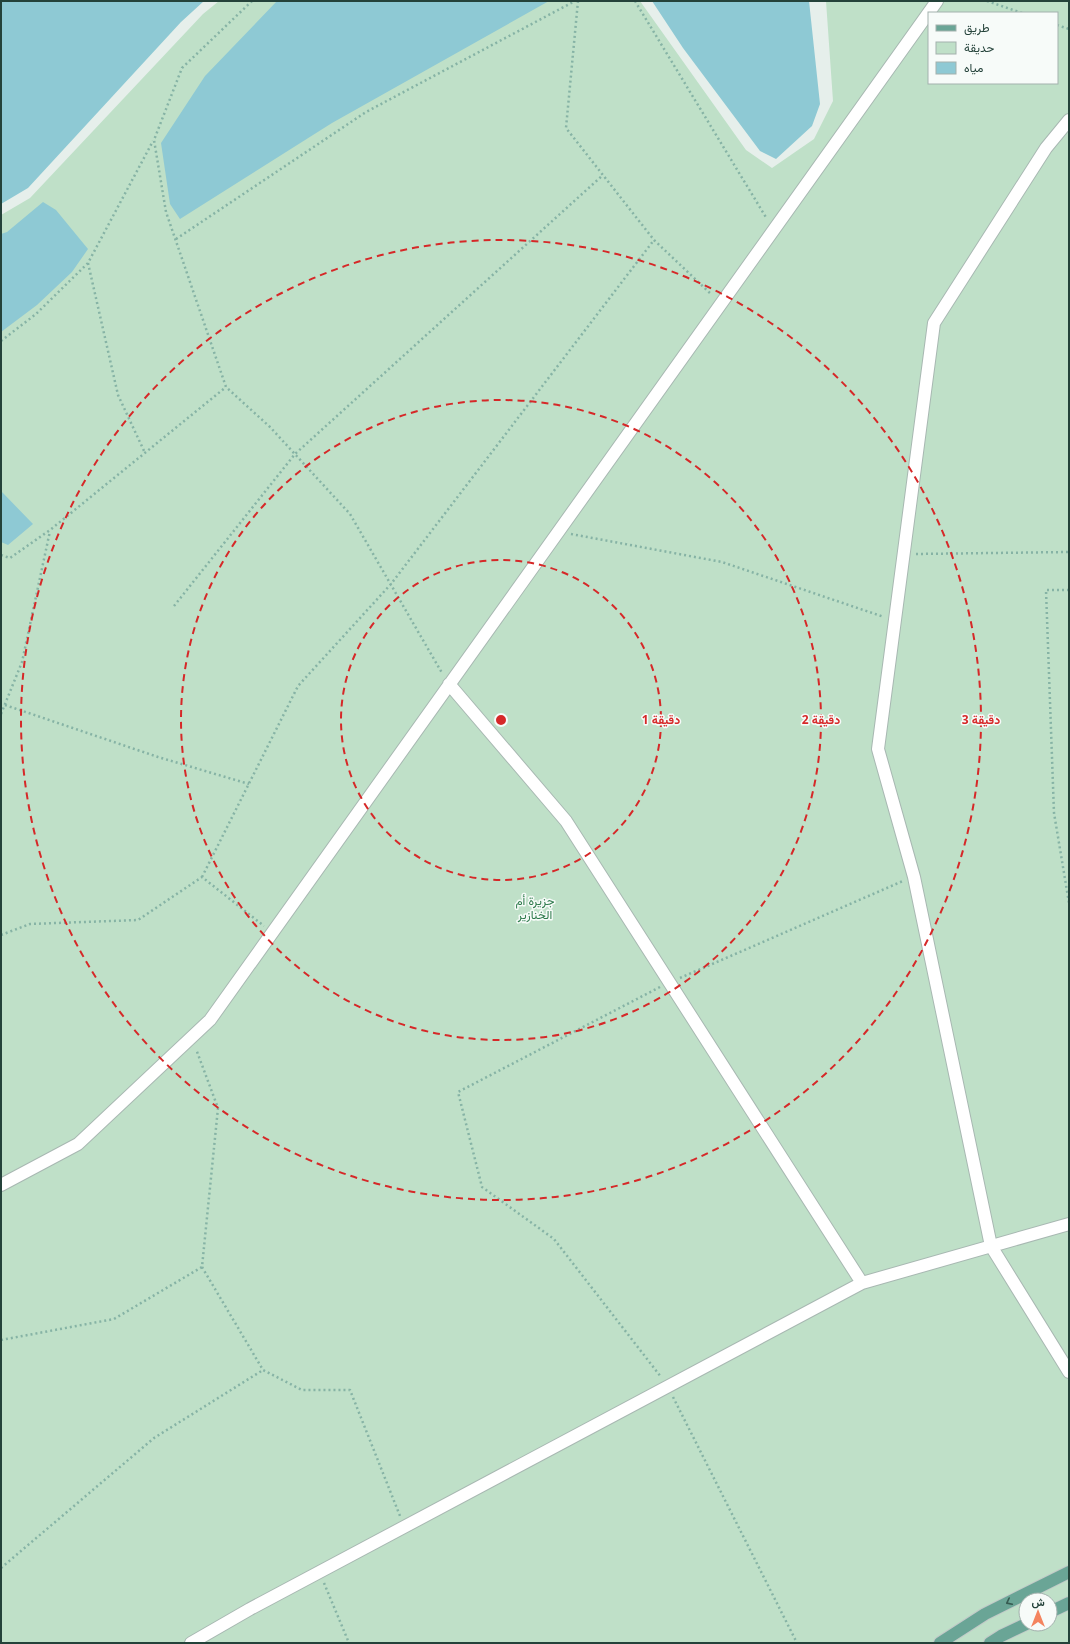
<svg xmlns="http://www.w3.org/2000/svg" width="1070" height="1644" viewBox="0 0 1070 1644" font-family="'Open Sans',Vazirmatn,sans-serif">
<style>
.green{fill:#bfe0c8;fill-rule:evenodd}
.water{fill:#8ec9d4}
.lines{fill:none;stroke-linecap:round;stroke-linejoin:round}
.street-casing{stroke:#a8b8b2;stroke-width:14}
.primary-casing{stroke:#c2cac8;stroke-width:14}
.path{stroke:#86b3a5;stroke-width:2.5;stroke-dasharray:2 3;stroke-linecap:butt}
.street{stroke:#fff;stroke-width:12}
.primary{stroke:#6aa596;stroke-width:12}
.oneway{stroke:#365b51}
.ring{fill:none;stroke:#d62828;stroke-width:2;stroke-dasharray:7 5}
.labels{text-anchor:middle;stroke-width:3;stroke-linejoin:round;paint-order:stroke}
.park-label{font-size:12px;fill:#2d7a4b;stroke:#f7fbf9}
.centre{fill:#d62828;stroke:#f7fbf9;stroke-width:2}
.ring-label{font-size:12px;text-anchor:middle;font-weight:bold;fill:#d62828;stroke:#f7fbf9;stroke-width:3;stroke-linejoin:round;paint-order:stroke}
</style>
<rect width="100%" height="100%" fill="#e6efeb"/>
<path class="green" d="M 219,1 L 640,1 L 746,150 L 772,168 L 814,139 L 833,101 L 826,1 L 1069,1 L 1069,1643 L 1,1643 L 1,215 L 30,198 L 203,14 ZM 929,13 L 1057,13 L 1057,83 L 929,83 ZM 1026,1600 L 1050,1600 L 1050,1624 L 1026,1624 Z"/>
<path class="water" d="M 1,1 L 204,1 L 181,22 L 28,188 L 1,204 Z
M 277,1 L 549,1 L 332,123 L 180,219 L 170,204 L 161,143 L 205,76 Z
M 652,1 L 809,1 L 820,104 L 812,126 L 776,159 L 760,151 L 683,48 Z
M 43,202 L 56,210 L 88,249 L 72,272 L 37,305 L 1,332 L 1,234 L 7,232 Z
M 1,491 L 33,524 L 8,545 L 1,542 Z"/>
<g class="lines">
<defs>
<path id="street" d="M 1069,120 L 1046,148 L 934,323 L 878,749 L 914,877 L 991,1246 L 1069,1372
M 449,684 L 566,821 L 862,1283
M 1,1185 L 78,1144 L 210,1020 L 937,1
M 191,1643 L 250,1609 L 862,1283 L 1069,1224"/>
<path id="primary" d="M 1050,1612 L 1069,1603
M 940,1643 L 985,1614 L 1069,1572
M 990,1643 L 1001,1636 L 1026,1624"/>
</defs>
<use href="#street" class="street-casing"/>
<use href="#primary" class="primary-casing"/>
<path class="path" d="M 252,1 L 182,68 L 154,140 L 166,212 L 226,387 L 270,427 L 350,514 L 442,673
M 578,1 L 566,128 L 654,240 L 712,295
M 635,1 L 767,219
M 987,1 L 1022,13
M 1057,25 L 1069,29
M 176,239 L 366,112 L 575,1
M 88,263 L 118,395 L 145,453
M 1,341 L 36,314 L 88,263 L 153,141
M 571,534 L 722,562 L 884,617
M 916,554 L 1069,552
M 1,555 L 10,558 L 50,530 L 226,387
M 1069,590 L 1046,590 L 1054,813 L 1069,903
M 174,606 L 295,454 L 603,175
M 5,705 L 158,757 L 249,784
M 1,714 L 22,662 L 50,531
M 202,877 L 298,686 L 391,584 L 654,240
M 1,935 L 30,924 L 138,920 L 202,877 L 264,926
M 680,978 L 903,881
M 660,987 L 458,1092 L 482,1187 L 554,1239 L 661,1377
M 202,1267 L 263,1370 L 302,1390 L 350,1390 L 400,1516
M 1,1340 L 114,1319 L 202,1267 L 218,1108 L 196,1049
M 673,1397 L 797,1643
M 1,1568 L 154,1438 L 263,1370
M 324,1583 L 349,1643"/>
<use href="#street" class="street"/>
<use href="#primary" class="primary"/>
</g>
<defs><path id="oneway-chevron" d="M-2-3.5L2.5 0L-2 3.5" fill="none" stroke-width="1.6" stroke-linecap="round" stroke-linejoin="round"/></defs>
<use class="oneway" href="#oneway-chevron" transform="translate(1009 1602) rotate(153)"/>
<g class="ring">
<circle cx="501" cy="720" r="160"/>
<circle cx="501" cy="720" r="320"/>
<circle cx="501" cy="720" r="480"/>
</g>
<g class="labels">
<g class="park-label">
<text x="535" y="905">جزيرة أم<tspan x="535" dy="14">الخنازير</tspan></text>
</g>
</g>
<circle cx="501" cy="720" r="6" class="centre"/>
<g class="ring-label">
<text x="661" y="724">1 دقيقة</text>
<text x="821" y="724">2 دقيقة</text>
<text x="981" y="724">3 دقيقة</text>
</g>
<rect width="1070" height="1644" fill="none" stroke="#24423a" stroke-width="4"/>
<rect x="928" y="12" width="130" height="72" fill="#f7fbf9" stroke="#a3b1ad"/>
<rect x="936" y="25" width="20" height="6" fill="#6aa596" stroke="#a3b1ad"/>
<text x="964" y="32" font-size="12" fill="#24423a">طريق</text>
<rect x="936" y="42" width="20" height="12" fill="#bfe0c8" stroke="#a3b1ad"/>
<text x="964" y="52" font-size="12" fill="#24423a">حديقة</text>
<rect x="936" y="62" width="20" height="12" fill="#8ec9d4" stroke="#a3b1ad"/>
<text x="964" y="72" font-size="12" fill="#24423a">مياه</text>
<g transform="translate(1038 1612)"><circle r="19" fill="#f7fbf9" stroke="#a3b1ad"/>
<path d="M0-3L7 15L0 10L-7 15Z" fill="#f4845f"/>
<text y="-6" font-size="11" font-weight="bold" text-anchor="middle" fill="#24423a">ش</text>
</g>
</svg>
